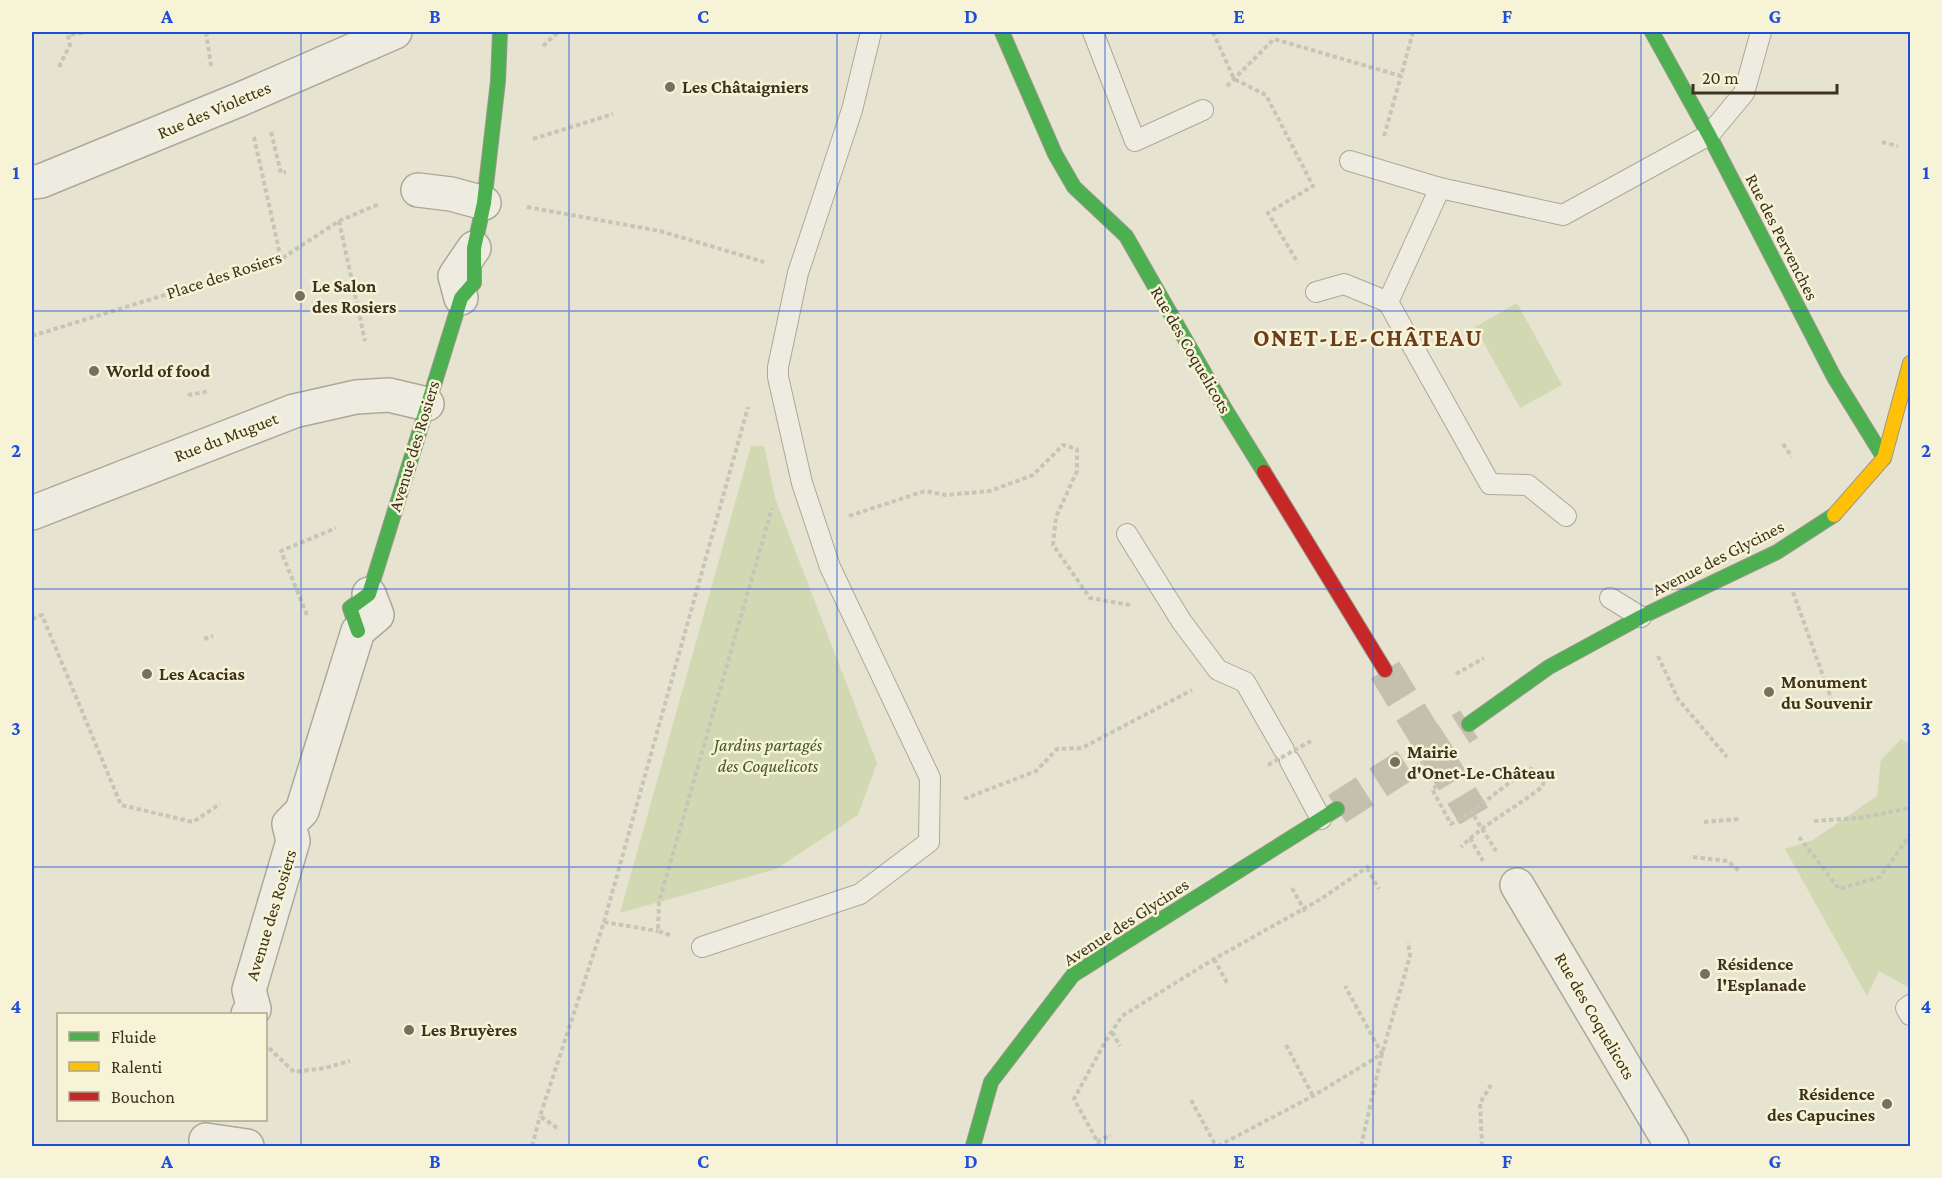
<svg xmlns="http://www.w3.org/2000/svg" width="1942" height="1178" viewBox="0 0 1942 1178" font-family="'Crimson Pro',serif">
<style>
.green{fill:#d1d8b2}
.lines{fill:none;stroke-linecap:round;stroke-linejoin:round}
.street-tunnel{stroke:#c4c0ad;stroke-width:33;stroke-dasharray:33 16;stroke-linecap:butt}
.secondary-tunnel{stroke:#c4c0ad;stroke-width:33;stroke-dasharray:33 16;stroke-linecap:butt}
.lane-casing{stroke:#aca898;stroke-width:22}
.street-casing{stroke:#aca898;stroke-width:36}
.fast-casing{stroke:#9b9888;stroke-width:16}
.slow-casing{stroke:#9b9888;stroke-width:16}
.jam-casing{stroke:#9b9888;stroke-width:16}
.path{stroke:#c7c5b8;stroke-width:4;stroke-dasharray:4.5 3;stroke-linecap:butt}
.lane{stroke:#eeece1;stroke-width:20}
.street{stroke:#eeece1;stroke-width:33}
.fast{stroke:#4caf50;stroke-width:14}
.slow{stroke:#ffc107;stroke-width:14}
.jam{stroke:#c62828;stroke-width:14}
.path-bridge{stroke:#c7c5b8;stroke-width:4;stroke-dasharray:4.5 3;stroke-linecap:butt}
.grid{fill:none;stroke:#1d4ed8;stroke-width:1.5;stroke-opacity:0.55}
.poi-dot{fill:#78705d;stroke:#f7f3d6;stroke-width:2}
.labels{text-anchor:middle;stroke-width:5;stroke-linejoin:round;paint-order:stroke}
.poi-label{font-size:18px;font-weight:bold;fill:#3c321f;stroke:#f7f3d6;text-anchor:start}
.street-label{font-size:18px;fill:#3c321f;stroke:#f7f3d6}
.park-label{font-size:18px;font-style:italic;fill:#435925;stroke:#f7f3d6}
.district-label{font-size:24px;font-weight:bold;letter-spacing:1.5px;fill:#6a3b1d;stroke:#f7f3d6}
.neatline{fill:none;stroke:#1d4ed8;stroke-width:2}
.grid-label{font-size:20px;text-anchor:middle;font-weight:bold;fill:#1d4ed8}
</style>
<rect width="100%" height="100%" fill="#e6e4d0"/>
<path class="green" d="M 1517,303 L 1562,385 L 1520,408 L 1475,327 Z
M 751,446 L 764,446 L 775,498 L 877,763 L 858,815 L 776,869 L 620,913 Z
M 1901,739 L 1910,744 L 1910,988 L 1879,971 L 1867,996 L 1785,849 L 1813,840 L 1877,796 L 1881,760 Z"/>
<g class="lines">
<path class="street-tunnel" d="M 1385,670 L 1474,816"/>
<path class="secondary-tunnel" d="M 1337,809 L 1469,724"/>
<defs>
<path id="lane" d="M 1093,32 L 1135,141 L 1203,110
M 1350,161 L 1440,188 L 1563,215 L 1709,135 L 1744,93 L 1761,32
M 1440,188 L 1388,302 L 1490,484 L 1528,485 L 1566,516
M 1316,292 L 1344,284 L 1388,302
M 1127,534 L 1182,622 L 1218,670 L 1245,682 L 1284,750
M 1610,598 L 1641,617
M 1290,761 L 1321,819
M 702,947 L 860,894 L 929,842 L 930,778 L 830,567 L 802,483 L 778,377 L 778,367 L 798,273 L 852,110 L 871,32
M 1910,1005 L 1906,1008 L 1910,1015"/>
<path id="street" d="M 32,182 L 41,181 L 241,99 L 395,32
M 418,190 L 451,194 L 484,203
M 461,298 L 455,276 L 474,248
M 32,513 L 294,411 L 356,397 L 389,395 L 427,404
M 1517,885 L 1672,1146
M 248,1014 L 254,1009 L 249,990 L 293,841 L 289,824 L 302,811 L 358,631 L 377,615 L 369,594
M 206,1140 L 247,1146"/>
<path id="fast" d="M 1002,32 L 1055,154 L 1074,187 L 1126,236 L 1225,409 L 1264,472
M 1652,32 L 1709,135 L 1834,377 L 1884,458
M 358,631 L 350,608 L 369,594 L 461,298 L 474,283 L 474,248 L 484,203 L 498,81 L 500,32
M 1469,724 L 1549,667 L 1641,617 L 1777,552 L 1834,515
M 973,1146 L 991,1082 L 1073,975 L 1337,809"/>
<path id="slow" d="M 1834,515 L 1884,458 L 1910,363"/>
<path id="jam" d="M 1264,472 L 1385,670"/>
</defs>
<use href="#lane" class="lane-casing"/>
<use href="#street" class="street-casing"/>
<use href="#fast" class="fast-casing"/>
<use href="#slow" class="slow-casing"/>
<use href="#jam" class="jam-casing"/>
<path class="path" d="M 206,32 L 211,66
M 1213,32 L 1234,79 L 1266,95 L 1313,186 L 1268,213 L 1298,263
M 543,46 L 558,32
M 59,67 L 70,45 L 68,35 L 87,32
M 1227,86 L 1274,39 L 1401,76 L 1413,32
M 271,132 L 281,173 L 286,172
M 1384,136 L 1401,76
M 254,137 L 281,259
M 533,139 L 613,114
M 1882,142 L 1898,146
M 527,207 L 660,231 L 764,262
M 339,221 L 365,341
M 32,336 L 281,259 L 339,221 L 379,204
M 189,393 L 190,395 L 209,391
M 1783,444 L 1792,457
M 849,516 L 925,491 L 946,495 L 990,491 L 1033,475 L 1063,445 L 1077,449 L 1077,471 L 1056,517 L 1053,545 L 1090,598 L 1130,605
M 1793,592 L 1832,701
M 307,615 L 281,551 L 336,528
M 32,619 L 42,615 L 121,805 L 193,822 L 220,804
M 204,639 L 213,636
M 1658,656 L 1678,699 L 1727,757
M 1456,674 L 1484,658
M 1414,767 L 1437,755
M 1450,778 L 1432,789 L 1451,824 L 1471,812 L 1529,768 L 1544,775 L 1543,786 C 1516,808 1486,822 1461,847
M 964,799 L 1036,771 L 1057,749 L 1082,748 L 1192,690
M 1474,816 L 1496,851
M 1814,821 L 1859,818 L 1910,808
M 1704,822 L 1739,819
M 1799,837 L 1839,889 L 1880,877 L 1910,835
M 1470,838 L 1483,861
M 1693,857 L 1728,861 L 1740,872
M 1367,868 L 1379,889
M 1292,888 L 1306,913
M 604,922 L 658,931
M 670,935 L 658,931 L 659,902 L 772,508
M 1214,959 L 1227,983
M 1112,1032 L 1120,1046
M 1286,1045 L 1313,1096
M 269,1048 L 294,1072 L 325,1068 L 350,1061
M 1191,1100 L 1216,1146
M 557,1128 L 540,1116 L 604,922 L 748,407
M 1097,1142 L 1111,1135
M 532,1146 L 540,1116
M 1100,1146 L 1074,1099 L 1105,1042 L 1122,1016 L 1214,959 L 1321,899 L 1369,866
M 1218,1146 L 1313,1096 L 1382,1054 L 1345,986
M 1361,1146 L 1382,1054 L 1410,956 L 1408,942
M 1482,1146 L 1480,1103 L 1491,1085"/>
<use href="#lane" class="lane"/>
<use href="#street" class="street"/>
<use href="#fast" class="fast"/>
<use href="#slow" class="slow"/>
<use href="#jam" class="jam"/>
<path class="path-bridge" d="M 1268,765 L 1311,741"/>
</g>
<path class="grid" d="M 301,32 L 301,1146M 569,32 L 569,1146M 837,32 L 837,1146M 1105,32 L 1105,1146M 1373,32 L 1373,1146M 1641,32 L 1641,1146M 32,311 L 1910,311M 32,589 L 1910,589M 32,867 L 1910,867"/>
<g class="poi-dot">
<circle cx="670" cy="87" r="6"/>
<circle cx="300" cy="296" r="6"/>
<circle cx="94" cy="371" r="6"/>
<circle cx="147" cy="674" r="6"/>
<circle cx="1769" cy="692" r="6"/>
<circle cx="1395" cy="762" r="6"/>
<circle cx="1705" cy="974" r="6"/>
<circle cx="409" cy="1030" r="6"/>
<circle cx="1887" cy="1104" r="6"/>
</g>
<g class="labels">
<g class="poi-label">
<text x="682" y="93">Les Châtaigniers</text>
<text x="312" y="292">Le Salon<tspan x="312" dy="21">des Rosiers</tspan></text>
<text x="106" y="377">World of food</text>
<text x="159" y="680">Les Acacias</text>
<text x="1781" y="688">Monument<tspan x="1781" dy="21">du Souvenir</tspan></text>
<text x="1407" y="758">Mairie<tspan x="1407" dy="21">d'Onet-Le-Château</tspan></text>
<text x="1717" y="970">Résidence<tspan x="1717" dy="21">l'Esplanade</tspan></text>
<text x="421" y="1036">Les Bruyères</text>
<text x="1875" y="1100" text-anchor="end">Résidence<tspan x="1875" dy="21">des Capucines</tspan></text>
</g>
<g class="street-label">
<text transform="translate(214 110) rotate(-23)" y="6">Rue des Violettes</text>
<text transform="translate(1782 237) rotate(63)" y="6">Rue des Pervenches</text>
<text transform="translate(224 275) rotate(-18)" y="6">Place des Rosiers</text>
<text transform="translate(1191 350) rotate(60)" y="6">Rue des Coquelicots</text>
<text transform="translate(226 437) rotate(-21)" y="6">Rue du Muguet</text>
<text transform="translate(414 446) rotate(-73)" y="6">Avenue des Rosiers</text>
<text transform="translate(1718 558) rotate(-27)" y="6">Avenue des Glycines</text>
<text transform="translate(271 915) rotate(-73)" y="6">Avenue des Rosiers</text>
<text transform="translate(1126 922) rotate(-33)" y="6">Avenue des Glycines</text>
<text transform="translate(1595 1016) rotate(60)" y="6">Rue des Coquelicots</text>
</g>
<g class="park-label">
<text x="768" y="751">Jardins partagés<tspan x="768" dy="21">des Coquelicots</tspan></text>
</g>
<g class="district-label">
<text x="1368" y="346">ONET-LE-CHÂTEAU</text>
</g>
</g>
<rect width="1942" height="1178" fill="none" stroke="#f7f3d6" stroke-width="66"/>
<rect x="57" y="1013" width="210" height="108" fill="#f7f3d6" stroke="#aca68d" stroke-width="1.5"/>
<rect x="69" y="1032" width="30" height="9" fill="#4caf50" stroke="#aca68d" stroke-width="1.5"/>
<text x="111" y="1043" font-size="18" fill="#3c321f">Fluide</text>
<rect x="69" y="1062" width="30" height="9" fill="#ffc107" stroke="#aca68d" stroke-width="1.5"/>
<text x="111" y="1073" font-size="18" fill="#3c321f">Ralenti</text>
<rect x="69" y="1092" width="30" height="9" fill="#c62828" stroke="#aca68d" stroke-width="1.5"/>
<text x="111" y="1103" font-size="18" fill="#3c321f">Bouchon</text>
<path d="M1693 84v9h144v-9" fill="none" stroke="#3c321f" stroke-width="3"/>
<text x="1702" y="84" font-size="18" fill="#3c321f" stroke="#f7f3d6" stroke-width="4.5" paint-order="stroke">20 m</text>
<rect x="33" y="33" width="1876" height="1112" class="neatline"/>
<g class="grid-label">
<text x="167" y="23">A</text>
<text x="435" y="23">B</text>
<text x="703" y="23">C</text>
<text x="971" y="23">D</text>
<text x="1239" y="23">E</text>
<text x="1507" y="23">F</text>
<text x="1775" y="23">G</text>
<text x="16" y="179">1</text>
<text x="1926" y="179">1</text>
<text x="16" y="457">2</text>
<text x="1926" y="457">2</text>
<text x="16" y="735">3</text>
<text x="1926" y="735">3</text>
<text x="16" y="1013">4</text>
<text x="1926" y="1013">4</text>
<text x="167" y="1168">A</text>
<text x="435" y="1168">B</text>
<text x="703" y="1168">C</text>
<text x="971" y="1168">D</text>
<text x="1239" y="1168">E</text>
<text x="1507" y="1168">F</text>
<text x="1775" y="1168">G</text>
</g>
</svg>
